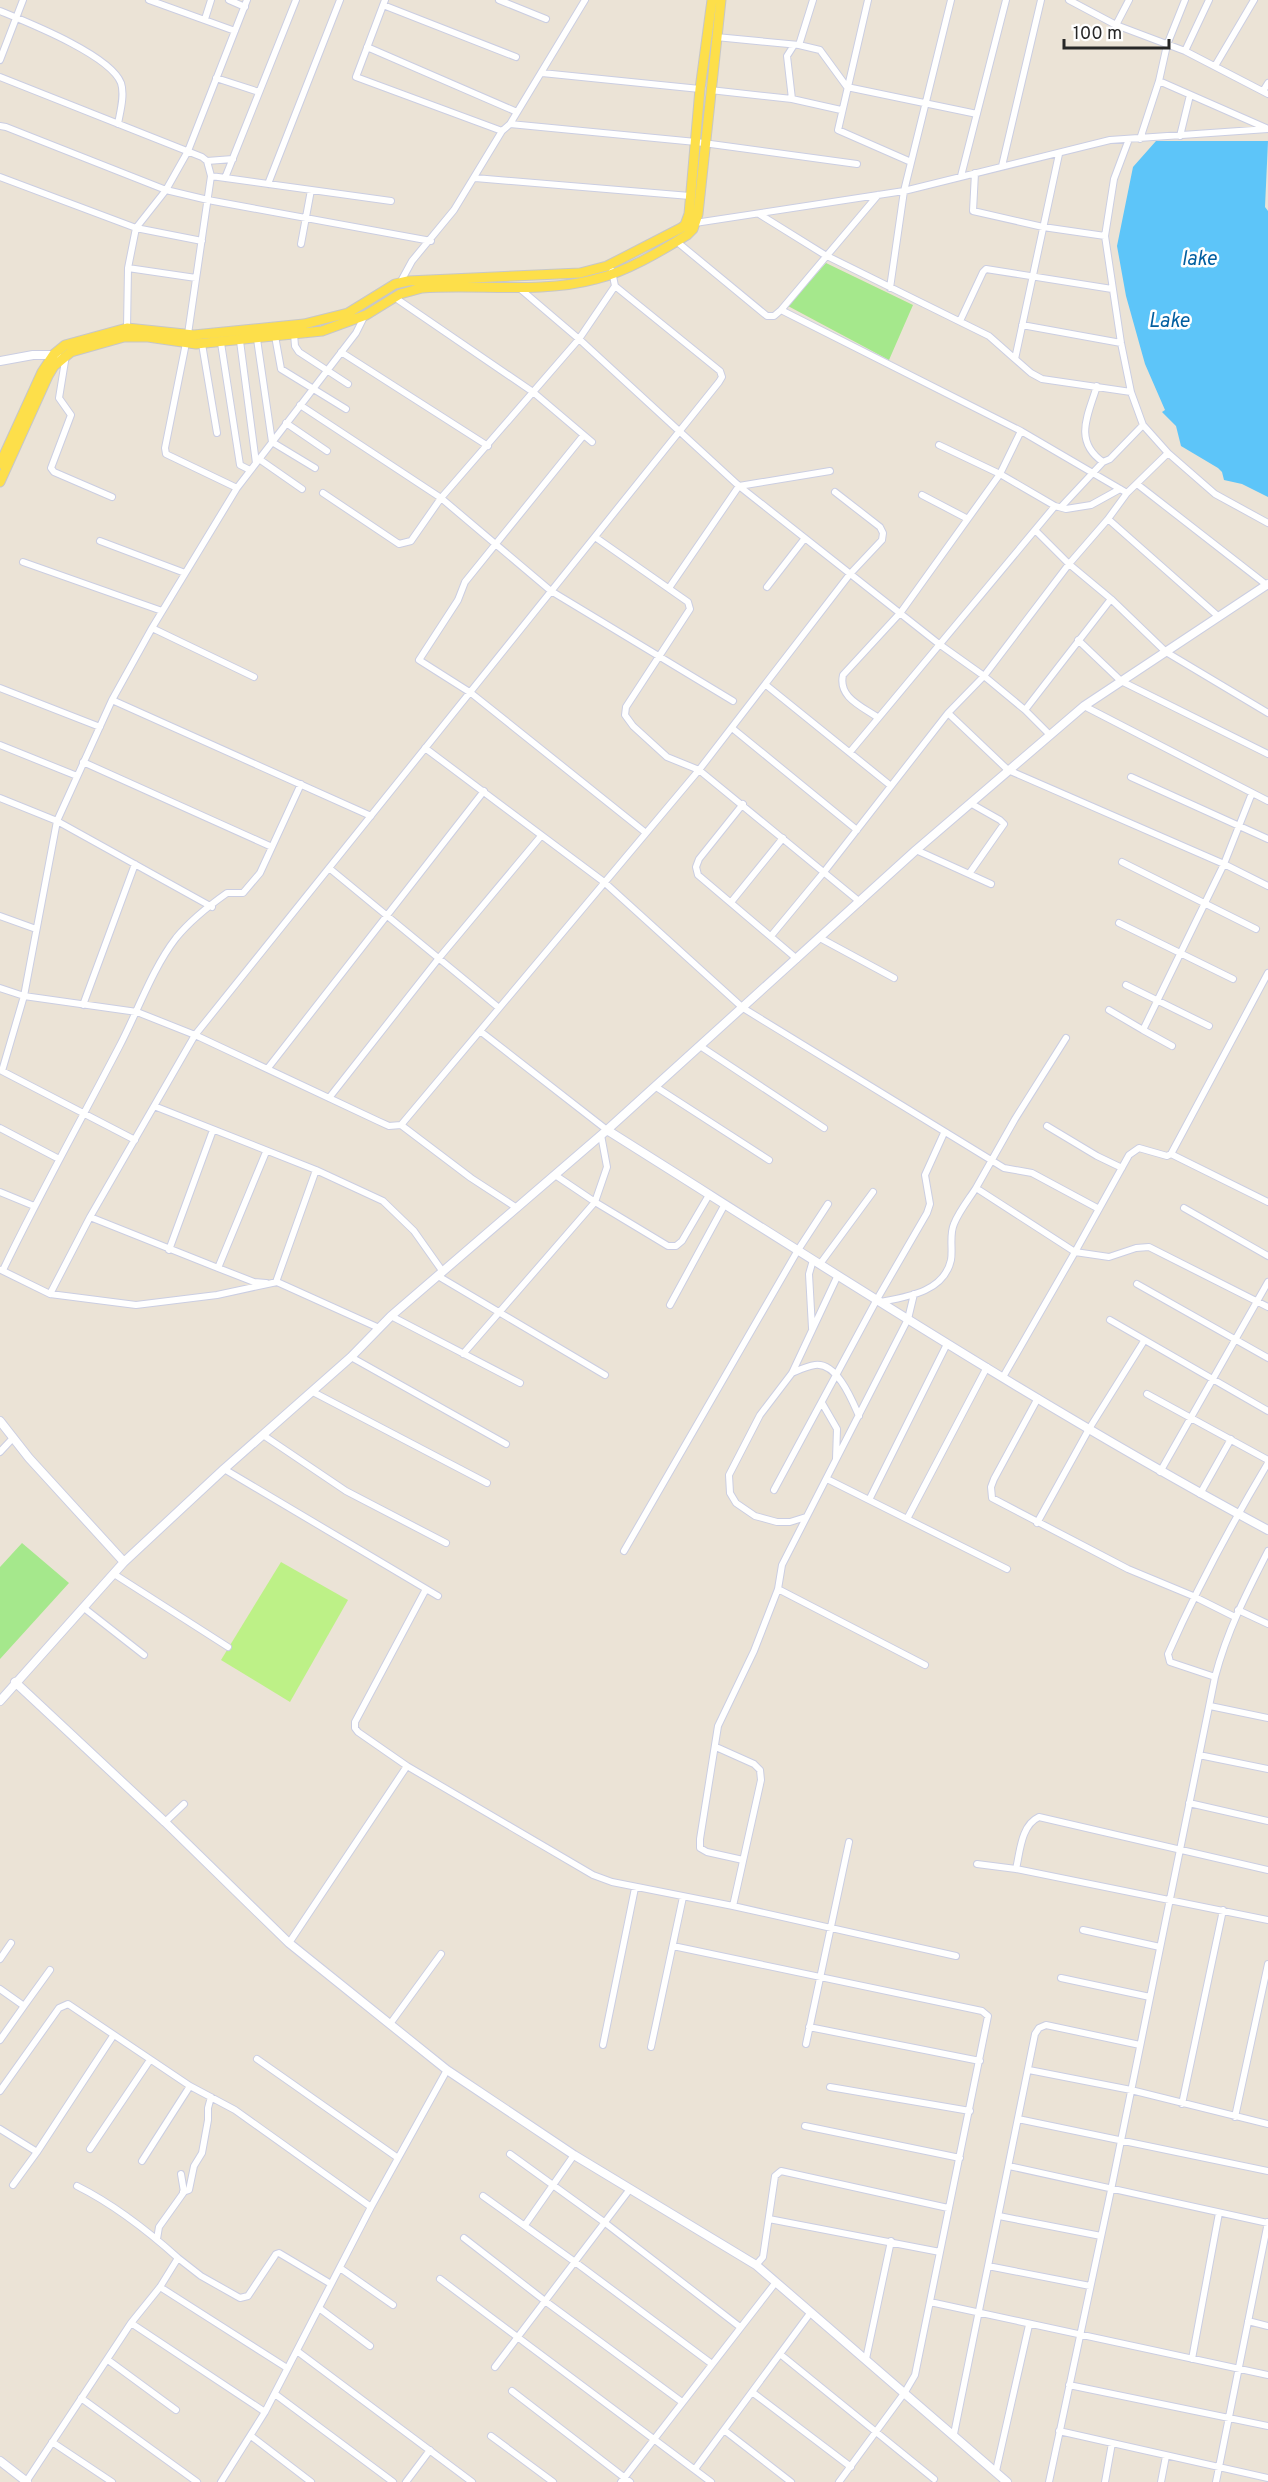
<svg xmlns="http://www.w3.org/2000/svg" width="1268" height="2482" viewBox="0 0 1268 2482" font-family="Overpass,sans-serif">
<style>
.green{fill:#a5e88c}
.pitch{fill:#bdf187}
.water{fill:#5dc5f9}
.lines{fill:none;stroke-linecap:round;stroke-linejoin:round}
.street-casing{stroke:#cbcee2;stroke-width:8}
.secondary-casing{stroke:#cbcee2;stroke-width:10}
.primary-casing{stroke:#c7c7c7;stroke-width:11}
.street{stroke:#fff;stroke-width:6}
.secondary{stroke:#fff;stroke-width:8}
.primary{stroke:#fddf4a;stroke-width:9}
.labels{text-anchor:middle;stroke-width:5;stroke-linejoin:round;paint-order:stroke}
.water-label{font-size:20px;font-style:italic;fill:#025fa0;stroke:#fff}
</style>
<rect width="100%" height="100%" fill="#ebe3d6"/>
<path class="green" d="M 826,263 L 913,305 L 889,360 L 788,306 Z
M 22,1543 L 69,1583 L 0,1659 L 0,1567 Z"/>
<path class="pitch" d="M 281,1562 L 348,1600 L 290,1702 L 221,1660 Z"/>
<path class="water" d="M 1156,141 L 1268,141 L 1265,207 L 1268,211 L 1268,497 L 1242,484 L 1224,480 L 1222,472 L 1218,468 L 1181,446 L 1176,426 L 1162,412 L 1165,410 L 1145,364 L 1126,296 L 1117,246 L 1133,167 Z"/>
<g class="lines">
<defs>
<path id="street" d="M 149,0 L 235,31
M 229,0 L 245,7
M 385,0 L 356,77 L 502,131
M 499,0 L 546,19
M 868,0 L 838,130 L 911,162
M 1069,0 L 1116,25 L 1185,51 L 1268,94
M 383,5 L 516,57
M 0,11 C 29,23 110,55 121,83 C 125,95 120,112 118,124
M 205,19 L 211,0
M 1116,25 L 1129,0
M 716,37 L 799,45 L 820,50 L 847,87 L 977,114
M 799,45 L 813,0
M 367,47 L 517,112
M 1185,51 L 1209,0
M 0,60 L 23,0
M 1215,66 L 1254,0
M 542,73 L 700,89
M 0,77 L 202,157 L 207,161 L 211,176
M 216,78 L 259,92
M 1159,81 L 1266,128
M 710,90 L 792,99 L 841,110
M 1263,91 L 1268,83
M 792,99 L 787,56 L 794,45
M 510,124 L 696,142 L 857,164
M 0,126 L 6,127 L 166,190 L 208,200 L 431,241
M 1180,136 L 1190,95
M 1129,139 L 1114,179 L 1105,236 L 1121,343 L 1131,392 L 1143,425 L 1168,453 L 1215,494 L 1268,523
M 1140,139 L 1159,81 L 1167,45 L 1185,0
M 1059,154 L 1015,359 L 1031,373 L 1042,379 L 1131,392
M 207,161 L 233,159
M 1002,166 L 1041,0
M 975,173 L 973,211 L 1043,227 L 1105,236
M 961,176 L 1006,0
M 0,177 L 136,228 L 202,241
M 225,178 L 296,0
M 475,178 L 690,196
M 268,184 L 340,0
M 878,195 L 781,310 L 1021,431 L 1127,493 L 1108,519 L 1219,617
M 759,214 L 825,255 L 989,336 L 1015,359
M 695,223 L 904,191 L 1110,140 L 1268,129
M 676,241 L 767,316 L 774,316 L 781,310
M 301,244 L 311,190
M 128,268 L 196,278
M 400,283 L 412,261 L 454,210 L 502,131 L 510,124 L 585,0
M 518,287 L 579,339 L 739,486 L 939,644 L 984,676 L 1025,710 L 1050,735
M 890,288 L 904,191 L 951,0
M 394,297 L 533,392 L 592,442
M 960,321 L 983,272 L 986,269 L 1112,289
M 1022,325 L 1121,343
M 127,328 L 128,268 L 136,228 L 166,190 L 188,151 L 247,0
M 188,334 L 211,176 L 391,201
M 294,334 L 295,346 L 299,352 L 348,384
M 275,336 L 281,369 L 346,409
M 257,339 L 272,442 L 315,468
M 240,341 L 256,463
M 186,343 L 165,448 L 166,454 L 237,488
M 221,343 L 240,465 L 250,470
M 202,344 L 217,433
M 341,352 L 488,446
M 66,355 L 59,398 L 71,415 L 51,468 L 54,472 L 112,497
M 1097,386 C 1088,415 1073,441 1103,462 L 1110,459 L 1143,425
M 300,405 L 441,498 L 551,591 L 733,701
M 286,423 L 327,451
M 583,436 L 465,582 L 458,600 L 419,660 L 471,693 L 646,833
M 939,445 L 1000,474 L 1055,506 L 1066,509 L 1091,505 L 1120,489
M 259,459 L 302,489
M 1137,484 L 1268,586
M 835,492 L 880,527 L 883,533 L 882,540 L 850,574 L 699,770 L 860,902
M 323,493 L 399,544 L 411,541 L 441,498 L 579,339 L 615,286 L 612,271
M 1127,493 L 1168,453
M 922,495 L 966,518
M 1061,507 L 1103,462
M 1108,519 L 1069,564 L 1111,599 L 1166,652 L 1268,713
M 100,541 L 185,573
M 23,562 L 162,611
M 767,587 L 805,538
M 669,588 L 739,486 L 830,471
M 152,628 L 254,677
M 1078,640 L 1121,681 L 1268,754
M 766,685 L 891,786
M 0,688 L 100,727
M 112,700 L 371,816
M 1084,706 L 1268,801
M 1025,710 L 1111,599
M 948,713 L 1008,770 L 1224,864 L 1268,886
M 877,717 C 861,706 838,697 843,675 L 901,612 L 1000,474 L 1021,431
M 732,728 L 857,830
M 0,745 L 77,776
M 425,748 L 604,882 L 743,1008 L 1004,1168 L 1032,1173 L 1099,1209
M 850,752 L 1055,506
M 83,762 L 272,847
M 1131,777 L 1268,839
M 0,798 L 57,821 L 212,907
M 743,804 L 699,859 L 696,867 L 698,875 L 797,959
M 916,850 L 991,884
M 1122,862 L 1256,929
M 329,868 L 499,1008
M 969,874 L 1004,824 L 1000,820 L 970,803
M 732,901 L 783,838
M 0,916 L 36,929
M 1119,923 L 1233,979
M 771,936 L 824,872 L 948,713 L 984,676 L 1069,564 L 1035,530
M 820,938 L 894,978
M 1126,985 L 1209,1026
M 0,988 L 24,996 L 137,1012 L 195,1035 L 378,1121 L 389,1126 L 401,1125 L 699,770 L 667,757 L 633,726 L 625,715 L 626,707 L 690,609 L 688,602 L 595,537
M 83,1005 L 135,864
M 1109,1010 L 1143,1030
M 480,1031 L 607,1130
M 1066,1038 L 1015,1119 L 976,1188 L 1075,1252 L 1129,1155 L 1139,1148 L 1167,1156 L 1171,1154 L 1268,973
M 700,1046 L 824,1128
M 1172,1046 L 1143,1030 L 1224,864 L 1252,793
M 268,1068 L 484,791
M 0,1070 L 2,1071 L 24,996 L 57,821 L 112,700 L 152,628 L 237,488 L 356,333 L 365,315
M 2,1071 L 135,1140
M 656,1087 L 769,1160
M 329,1098 L 439,958 L 541,836
M 154,1106 L 316,1170 L 383,1201 L 414,1231 L 443,1272
M 401,1125 L 471,1178 L 517,1208
M 1047,1126 L 1097,1156 L 1122,1168
M 0,1128 L 59,1159
M 1171,1154 L 1268,1202
M 555,1175 L 595,1202 L 668,1246 L 676,1246 L 682,1241 L 709,1195
M 0,1192 L 34,1206
M 1184,1208 L 1268,1256
M 90,1217 L 218,1268 L 254,1282 L 266,1283
M 169,1250 L 213,1130
M 820,1264 L 873,1192
M 218,1268 L 266,1152
M 1,1270 L 50,1294 L 136,1305 L 217,1295 L 277,1282 L 379,1328
M 3,1270 C 39,1195 80,1122 119,1047 C 137,1013 152,969 176,938 C 189,922 210,905 227,893 L 243,893 L 260,873 L 301,784
M 438,1276 L 605,1375
M 276,1282 L 316,1170
M 1137,1284 L 1268,1358
M 50,1294 L 90,1217 L 195,1035 L 719,382 L 722,377 L 720,371 L 615,286
M 880,1302 C 907,1297 944,1292 951,1260 C 953,1249 949,1235 954,1224 C 959,1211 969,1199 976,1188
M 670,1305 L 725,1204
M 391,1316 L 520,1383
M 1110,1320 L 1268,1411
M 812,1328 L 809,1274 L 813,1260
M 463,1354 L 595,1202 L 607,1167 L 601,1135
M 351,1357 L 506,1444
M 792,1373 C 799,1370 807,1366 815,1365 C 837,1362 852,1400 859,1416
M 1003,1377 L 1075,1252 L 1109,1257 L 1136,1248 L 1149,1247 L 1268,1307
M 313,1392 L 487,1483
M 1147,1394 L 1268,1460
M 1038,1398 L 994,1479 L 991,1487 L 992,1498 L 1128,1569 L 1193,1596 L 1235,1617
M 822,1403 L 837,1429 L 836,1459
M 263,1435 L 346,1491 L 446,1543
M 0,1452 L 13,1438
M 224,1469 L 438,1596
M 1160,1472 L 1268,1282
M 827,1479 L 907,1519 L 987,1367
M 774,1490 L 876,1301 L 927,1213 L 930,1204 L 925,1175 L 944,1133
M 1200,1494 L 1231,1439
M 869,1500 L 947,1344
M 806,1517 L 790,1522 L 777,1522 L 755,1516 L 736,1503 L 730,1493 L 729,1475 L 760,1415 L 792,1373 L 838,1275
M 907,1519 L 1007,1569
M 1037,1523 L 1089,1429 L 1144,1341
M 624,1551 L 798,1250 L 828,1204
M 114,1574 L 228,1647
M 778,1589 L 925,1665
M 84,1608 L 144,1655
M 1238,1610 L 1268,1624
M 1215,1677 L 1170,1662 L 1168,1654 C 1197,1588 1231,1525 1268,1463
M 1210,1706 L 1268,1718
M 1199,1755 L 1268,1769
M 407,1766 L 593,1875 L 612,1882 L 733,1906 L 761,1780 L 760,1770 L 754,1764 L 716,1747
M 1189,1803 L 1268,1821
M 165,1822 L 184,1804
M 743,1860 L 707,1852 L 700,1848 L 700,1839 L 718,1726 L 754,1651 L 778,1589 L 782,1565 L 908,1319 L 914,1294
M 977,1864 L 1016,1869
M 1268,1870 L 1039,1817 C 1021,1825 1020,1852 1016,1869 L 1268,1920
M 733,1906 L 956,1956
M 1083,1930 L 1160,1947
M 289,1943 L 407,1766 L 358,1732 L 355,1728 L 355,1722 L 426,1589
M 673,1946 L 982,2011 L 988,2016 L 915,2375 L 905,2392 L 839,2482
M 0,1959 L 11,1943
M 1061,1978 L 1150,1997
M 0,1989 L 24,2006 L 50,1970
M 390,2024 L 441,1954
M 809,2027 L 980,2061
M 0,2040 L 24,2006
M 806,2044 L 849,1842
M 603,2045 L 635,1888
M 651,2047 L 683,1897
M 257,2059 L 398,2158
M 1029,2070 L 1131,2090 L 1268,2124
M 830,2087 L 970,2111
M 0,2091 L 59,2008 L 68,2004 L 190,2086 L 235,2110 L 371,2207
M 1182,2104 L 1223,1910
M 1235,2117 L 1268,1964
M 1018,2119 L 1268,2171
M 805,2126 L 960,2158
M 0,2129 L 37,2152 L 113,2036
M 90,2149 L 150,2060
M 510,2154 L 604,2222 L 740,2327
M 142,2161 L 190,2086
M 1009,2166 L 1268,2223
M 13,2185 L 37,2152
M 183,2192 L 189,2190 L 194,2166 L 202,2153 L 208,2120 L 208,2108 L 211,2097
M 483,2196 L 575,2262 L 712,2364
M 999,2216 L 1101,2236
M 769,2219 L 940,2252
M 525,2225 L 574,2155
M 464,2238 L 545,2301 L 682,2402
M 157,2239 L 159,2227 L 184,2192 L 181,2174
M 178,2258 L 201,2276 L 240,2298 L 248,2296 L 276,2254 L 279,2253 L 331,2284
M 756,2265 L 763,2257 L 775,2176 L 781,2171 L 948,2208
M 988,2266 L 1090,2286
M 340,2268 L 393,2305
M 440,2279 L 711,2482
M 160,2287 L 287,2368
M 930,2302 L 1268,2375
M 319,2308 L 370,2346
M 1248,2321 L 1268,2326
M 131,2323 L 265,2412
M 297,2351 L 472,2482
M 780,2354 L 934,2479
M 866,2359 L 891,2241
M 1192,2359 L 1219,2213
M 108,2360 L 176,2410
M 495,2367 L 630,2189
M 1069,2385 L 1268,2426
M 512,2391 L 630,2482
M 752,2392 L 851,2467
M 275,2394 L 393,2482
M 81,2398 L 197,2482
M 724,2430 L 791,2482
M 1059,2431 L 1268,2478
M 954,2434 L 1035,2034 L 1039,2028 L 1046,2025 L 1140,2045
M 251,2436 L 311,2482
M 491,2436 L 553,2482
M 52,2442 L 112,2482
M 695,2469 L 811,2312
M 996,2471 L 1029,2325
M 26,2482 L 131,2323 L 160,2287 L 178,2258 C 148,2231 113,2204 77,2186
M 221,2482 L 265,2412 L 371,2207 L 447,2070
M 406,2482 L 430,2450
M 621,2482 L 776,2282
M 1049,2482 L 1111,2190 L 1215,1677 C 1227,1631 1247,1592 1268,1551
M 1105,2482 L 1112,2443
M 1161,2482 L 1166,2456
M 1216,2482 L 1268,2222"/>
<path id="secondary" d="M 0,361 L 33,355 L 57,355
M 607,1130 C 825,1267 1041,1408 1268,1530
M 0,1421 L 29,1458 L 124,1562
M 15,1682 L 165,1822 L 289,1943 L 447,2070 L 574,2155 L 756,2265 L 1007,2482
M 0,1701 L 124,1562 L 224,1469 L 351,1357 L 391,1316 L 607,1130 L 916,850 L 1084,706 L 1268,584
M 0,2461 L 27,2482"/>
<path id="primary" d="M 0,464 L 42,372 L 54,354 L 65,345 L 127,328 L 194,335 L 304,324 L 348,313 L 395,284 L 408,281 L 580,273 L 607,266 L 681,228 L 685,225 L 689,214 L 700,89 L 712,0
M 0,482 L 48,376 L 54,366 L 71,352 L 124,337 L 148,337 L 196,344 L 322,331 L 366,315 L 400,294 L 422,288 C 479,284 541,294 596,279 C 626,272 661,251 687,235 L 693,229 L 698,214 L 721,0"/>
</defs>
<use href="#street" class="street-casing"/>
<use href="#secondary" class="secondary-casing"/>
<use href="#primary" class="primary-casing"/>
<use href="#street" class="street"/>
<use href="#secondary" class="secondary"/>
<use href="#primary" class="primary"/>
</g>
<g class="labels">
<g class="water-label">
<text x="1199" y="265">lake</text>
<text x="1169" y="327">Lake</text>
</g>
</g>
<path d="M1064 39v9h105v-9" fill="none" stroke="#272727" stroke-width="3"/>
<text x="1073" y="39" font-size="18" fill="#272727" stroke="#ffffff" stroke-width="4.5" paint-order="stroke">100 m</text>
</svg>
